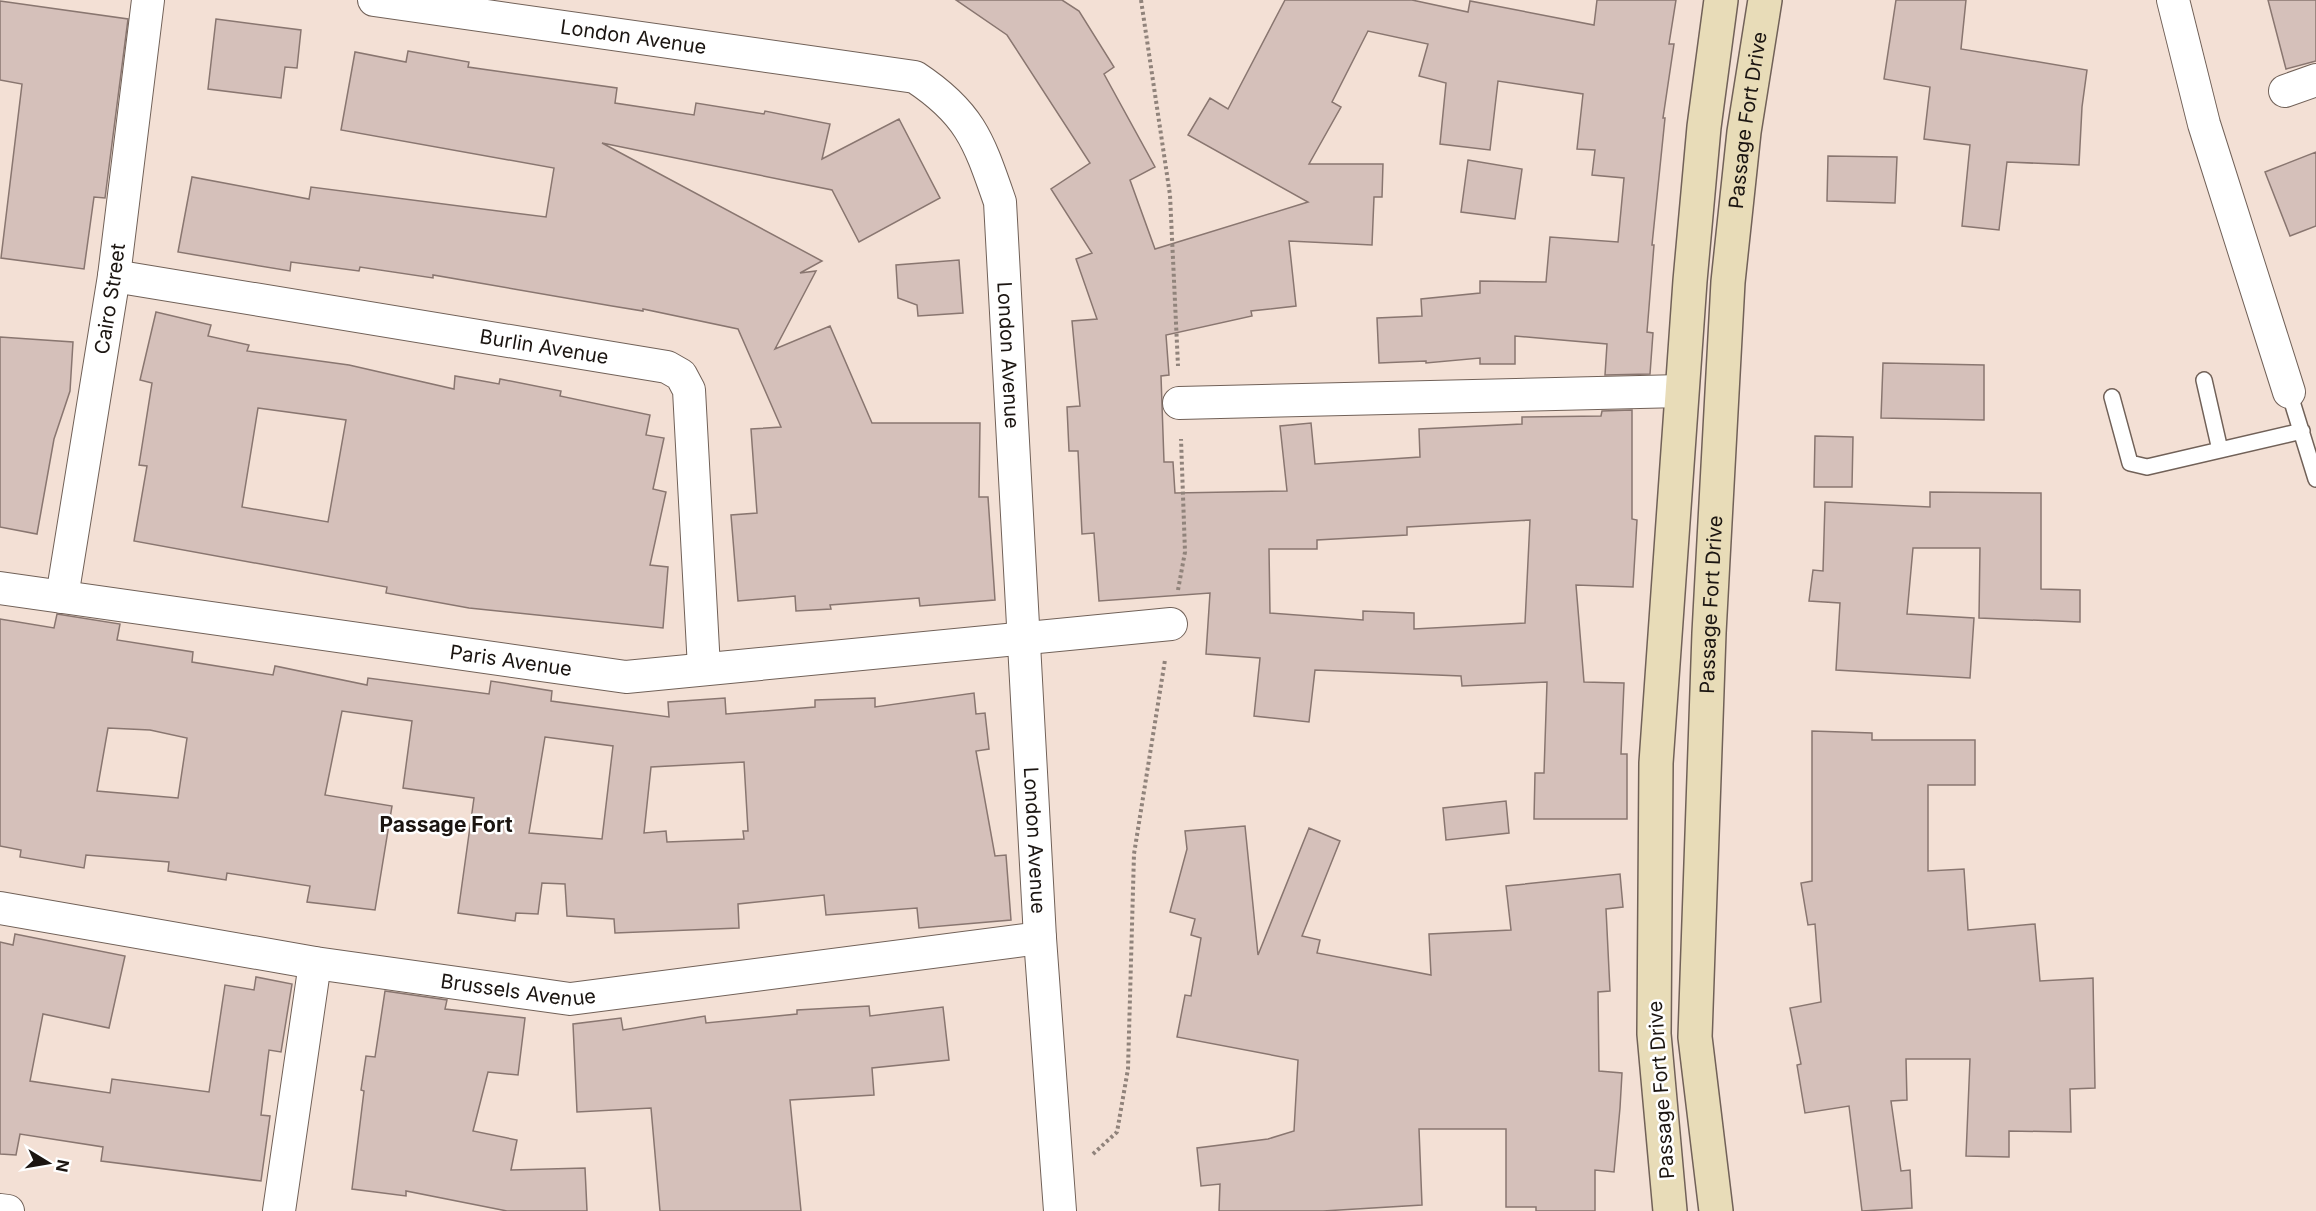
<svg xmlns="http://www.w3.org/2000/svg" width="2316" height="1211" viewBox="0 0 2316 1211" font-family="Inter,sans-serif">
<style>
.building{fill:#d5c0ba;stroke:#897670;stroke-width:1.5;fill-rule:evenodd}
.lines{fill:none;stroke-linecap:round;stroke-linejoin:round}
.lane-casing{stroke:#716158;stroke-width:18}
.street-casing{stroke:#716158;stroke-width:34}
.secondary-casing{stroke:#716158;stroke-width:36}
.path{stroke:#90837b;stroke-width:4;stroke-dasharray:3 3;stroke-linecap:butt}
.lane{stroke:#fff;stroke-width:15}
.street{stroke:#fff;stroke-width:32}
.secondary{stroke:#e8dcb8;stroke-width:33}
.labels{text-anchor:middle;stroke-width:5;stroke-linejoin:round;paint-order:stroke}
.street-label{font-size:20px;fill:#1b1511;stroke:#fff}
.neighbourhood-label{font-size:21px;font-weight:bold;fill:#1b1511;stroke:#fff}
</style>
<rect width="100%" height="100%" fill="#f3e0d5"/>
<path class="building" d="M 956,0 L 1062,0 L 1079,11 L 1114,67 L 1104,74 L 1155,167 L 1130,180 L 1155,249 L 1308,202 L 1188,135 L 1210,98 L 1228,109 L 1285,0 L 1412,0 L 1468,12 L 1470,1 L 1594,25 L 1597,0 L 1676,0 L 1669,44 L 1674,44 L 1663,118 L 1665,118 L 1652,245 L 1654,245 L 1647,332 L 1653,333 L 1650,374 L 1605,375 L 1607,344 L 1515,336 L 1515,364 L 1480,364 L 1480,358 L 1426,363 L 1426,361 L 1379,363 L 1377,318 L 1422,316 L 1421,299 L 1480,293 L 1480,281 L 1546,282 L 1550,237 L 1618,242 L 1624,178 L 1592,175 L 1595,150 L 1577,149 L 1583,94 L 1498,81 L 1490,150 L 1440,144 L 1446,83 L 1419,76 L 1428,44 L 1368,31 L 1332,102 L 1341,107 L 1309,164 L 1383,164 L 1382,197 L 1374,197 L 1372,245 L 1289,241 L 1296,306 L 1251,311 L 1252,316 L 1166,335 L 1169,375 L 1161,376 L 1164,462 L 1173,462 L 1175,493 L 1287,491 L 1280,426 L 1311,423 L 1315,464 L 1420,457 L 1419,429 L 1522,424 L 1522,417 L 1601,416 L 1602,411 L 1632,410 L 1632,519 L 1637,520 L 1633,587 L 1576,585 L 1584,682 L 1624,683 L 1621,754 L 1627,754 L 1627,819 L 1534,819 L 1535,773 L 1544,773 L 1547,682 L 1462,686 L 1461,676 L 1315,670 L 1309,722 L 1254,716 L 1260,658 L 1206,654 L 1210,593 L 1099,601 L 1094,533 L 1082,534 L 1078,451 L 1069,451 L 1067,407 L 1080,406 L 1072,321 L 1097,319 L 1076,259 L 1092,253 L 1051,189 L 1090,163 L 1007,35 ZM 1530,520 L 1525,623 L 1414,629 L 1414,613 L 1363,611 L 1363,620 L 1270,613 L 1269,549 L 1317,549 L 1317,540 L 1407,535 L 1407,527 Z
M 1896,0 L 1966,0 L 1961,49 L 2087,70 L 2082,107 L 2079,165 L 2007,162 L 1999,230 L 1962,226 L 1970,145 L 1924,139 L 1930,87 L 1884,79 Z
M 2268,0 L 2316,0 L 2316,61 L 2286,69 Z
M 0,1 L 128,19 L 105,198 L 94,197 L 84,269 L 1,258 L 22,84 L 0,80 Z
M 216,19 L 301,30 L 297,68 L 285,67 L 281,98 L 208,89 Z
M 408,51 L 469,62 L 468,67 L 617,88 L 615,103 L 694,115 L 696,103 L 764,114 L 765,111 L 830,124 L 822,159 L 899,119 L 940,198 L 859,242 L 832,190 L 602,143 L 822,261 L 800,273 L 816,271 L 775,349 L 830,326 L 872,423 L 980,423 L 979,497 L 988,497 L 995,600 L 920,606 L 919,598 L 830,605 L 831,609 L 796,611 L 795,596 L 738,601 L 731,515 L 757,513 L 751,429 L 781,427 L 738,329 L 643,309 L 643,311 L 612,306 L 433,275 L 433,278 L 360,267 L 359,271 L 291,262 L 290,271 L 178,252 L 192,177 L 309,199 L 311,187 L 546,217 L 554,168 L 341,130 L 355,52 L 406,62 Z
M 2316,152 L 2316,226 L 2290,236 L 2265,172 Z
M 1828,156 L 1897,157 L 1895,203 L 1827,201 Z
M 1468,160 L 1522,169 L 1515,219 L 1461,212 Z
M 959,260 L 963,313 L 918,316 L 917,305 L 898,298 L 896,265 Z
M 156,312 L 211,325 L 208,336 L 249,345 L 247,351 L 349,365 L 454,389 L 455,376 L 499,384 L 500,379 L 561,391 L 560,396 L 650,415 L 646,435 L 664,438 L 653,489 L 666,492 L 650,565 L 668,567 L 663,628 L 469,608 L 386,593 L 387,587 L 134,541 L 147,466 L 139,465 L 152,383 L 140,380 ZM 258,408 L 346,420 L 328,522 L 242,507 Z
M 0,337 L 73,342 L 70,391 L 54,439 L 37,534 L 0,527 Z
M 1883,363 L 1984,365 L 1984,420 L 1881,418 Z
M 1815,436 L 1853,437 L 1852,487 L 1814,487 Z
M 1930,492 L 2041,493 L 2041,589 L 2080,590 L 2080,622 L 1979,618 L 1980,548 L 1913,548 L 1907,614 L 1974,618 L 1970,678 L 1836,670 L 1840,603 L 1809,601 L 1813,570 L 1823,571 L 1825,502 L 1930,507 Z
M 57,614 L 120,624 L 117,640 L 193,652 L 192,662 L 273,675 L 275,666 L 367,685 L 368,678 L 489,694 L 491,681 L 552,691 L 551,701 L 669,717 L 668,702 L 725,698 L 726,714 L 815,707 L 815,700 L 875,698 L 875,707 L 974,693 L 976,714 L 985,713 L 989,749 L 976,751 L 995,856 L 1006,855 L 1011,920 L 919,928 L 917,908 L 826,915 L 824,895 L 738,904 L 739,928 L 615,933 L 614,919 L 567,916 L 565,884 L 542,883 L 538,914 L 516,913 L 515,921 L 458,913 L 474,798 L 403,788 L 412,721 L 342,711 L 325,795 L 392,806 L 375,910 L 307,902 L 310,886 L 227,873 L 226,880 L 168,871 L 169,862 L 86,855 L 84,868 L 20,857 L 21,850 L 0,846 L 0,619 L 54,628 ZM 108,728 L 150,730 L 187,738 L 178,798 L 97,791 ZM 545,737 L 613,746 L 602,839 L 529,833 ZM 744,762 L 748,831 L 743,831 L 744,839 L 667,842 L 666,831 L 644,833 L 651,767 Z
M 1812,731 L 1872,733 L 1872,740 L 1975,740 L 1975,785 L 1928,785 L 1928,871 L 1964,869 L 1968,930 L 2035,924 L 2040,981 L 2093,978 L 2095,1088 L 2070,1089 L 2071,1132 L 2009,1131 L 2009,1157 L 1966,1156 L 1970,1059 L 1906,1059 L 1907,1100 L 1891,1101 L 1901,1171 L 1910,1170 L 1912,1208 L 1862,1211 L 1849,1106 L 1805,1113 L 1797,1065 L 1801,1064 L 1790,1008 L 1821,1002 L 1815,924 L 1808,925 L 1801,883 L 1812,881 Z
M 1506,801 L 1509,833 L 1446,840 L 1443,808 Z
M 1245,826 L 1258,955 L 1309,828 L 1340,841 L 1302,936 L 1320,940 L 1317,953 L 1431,975 L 1429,934 L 1511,930 L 1506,886 L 1620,874 L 1623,907 L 1606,909 L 1610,991 L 1598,992 L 1599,1071 L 1622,1073 L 1620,1108 L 1614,1172 L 1595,1170 L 1595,1211 L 1536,1211 L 1536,1207 L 1506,1207 L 1506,1129 L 1419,1129 L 1422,1205 L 1323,1211 L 1219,1211 L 1220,1184 L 1201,1186 L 1197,1148 L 1268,1139 L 1294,1131 L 1298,1060 L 1177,1037 L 1185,995 L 1191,996 L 1201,938 L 1191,935 L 1195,919 L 1170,912 L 1187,849 L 1185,831 Z
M 15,934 L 125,956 L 109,1028 L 43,1014 L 30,1081 L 110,1093 L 112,1079 L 209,1092 L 225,985 L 254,990 L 256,977 L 292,984 L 281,1052 L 269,1050 L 261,1115 L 270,1116 L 261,1181 L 101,1161 L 103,1147 L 20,1134 L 16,1155 L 0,1154 L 0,942 L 13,945 Z
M 385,991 L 447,1000 L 445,1009 L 525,1018 L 518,1075 L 488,1072 L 473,1131 L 517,1140 L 511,1170 L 585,1168 L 587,1211 L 507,1211 L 406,1191 L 406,1196 L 352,1189 L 364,1091 L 361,1090 L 366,1056 L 375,1057 Z
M 869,1006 L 870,1016 L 943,1007 L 949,1060 L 872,1068 L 874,1095 L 790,1100 L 801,1211 L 660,1211 L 651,1108 L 577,1112 L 573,1024 L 621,1018 L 623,1030 L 705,1016 L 706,1023 L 797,1014 L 797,1010 Z"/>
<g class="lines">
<defs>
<path id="lane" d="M 2204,380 L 2220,450
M 2289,392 L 2316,479
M 2112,397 L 2130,463 L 2147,467 L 2302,431"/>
<g id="street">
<path id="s1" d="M 374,0 L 915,77 C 971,114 979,142 1000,202 L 1040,938 L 1060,1211"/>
<path d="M 2173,0 L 2204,124 L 2289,392"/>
<path d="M 2285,91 L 2316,80"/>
<path id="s2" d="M 114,276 L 667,367 L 681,375 L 689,390 L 704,668"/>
<path d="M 1179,403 L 1682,391"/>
<path id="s3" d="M 0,588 L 626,677 L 1171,624"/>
<path id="s4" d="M 62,597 L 114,276 L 148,0"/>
<path id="s5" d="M 0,908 L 315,963 L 570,999 L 1040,938"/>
<path d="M 0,1210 L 8,1211"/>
<path d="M 279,1211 L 315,963"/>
</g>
<g id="secondary">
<path d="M 1670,1211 L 1654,1034 L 1656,763 L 1690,281 L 1704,127 L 1721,0"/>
<path id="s6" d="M 1716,1211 L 1695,1037 L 1709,633 L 1728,282 L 1744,132 L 1765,0"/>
</g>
</defs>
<use href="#lane" class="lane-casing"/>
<use href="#street" class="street-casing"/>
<use href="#secondary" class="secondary-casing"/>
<path class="path" d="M 1141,0 L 1170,195 L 1178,366
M 1178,590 L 1185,552 L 1181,439
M 1093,1154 L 1117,1132 L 1128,1069 L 1134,854 L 1165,660"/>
<use href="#lane" class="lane"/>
<use href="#street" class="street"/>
<use href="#secondary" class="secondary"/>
</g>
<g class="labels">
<g class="street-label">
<text dy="7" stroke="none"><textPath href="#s1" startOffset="262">London Avenue</textPath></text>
<text dy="7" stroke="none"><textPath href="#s6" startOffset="1094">Passage Fort Drive</textPath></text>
<text dy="7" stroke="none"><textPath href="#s4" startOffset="302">Cairo Street</textPath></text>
<text dy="7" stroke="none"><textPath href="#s2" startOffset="436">Burlin Avenue</textPath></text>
<text dy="7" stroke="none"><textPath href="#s1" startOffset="855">London Avenue</textPath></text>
<text dy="7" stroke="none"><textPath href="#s6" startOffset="608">Passage Fort Drive</textPath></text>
<text dy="7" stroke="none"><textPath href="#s3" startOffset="516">Paris Avenue</textPath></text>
<text dy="7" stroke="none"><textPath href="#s1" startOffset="1341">London Avenue</textPath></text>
<text dy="7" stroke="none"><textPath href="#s5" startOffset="525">Brussels Avenue</textPath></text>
<text transform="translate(1661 1090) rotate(-94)" y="7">Passage Fort Drive</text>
</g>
<g class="neighbourhood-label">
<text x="446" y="832">Passage Fort</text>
</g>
</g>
<g transform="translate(48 1163) rotate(101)" stroke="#ffffff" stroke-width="4.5" paint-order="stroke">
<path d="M0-4.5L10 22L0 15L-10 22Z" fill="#1b1511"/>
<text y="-9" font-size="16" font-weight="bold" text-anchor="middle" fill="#1b1511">N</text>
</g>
</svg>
